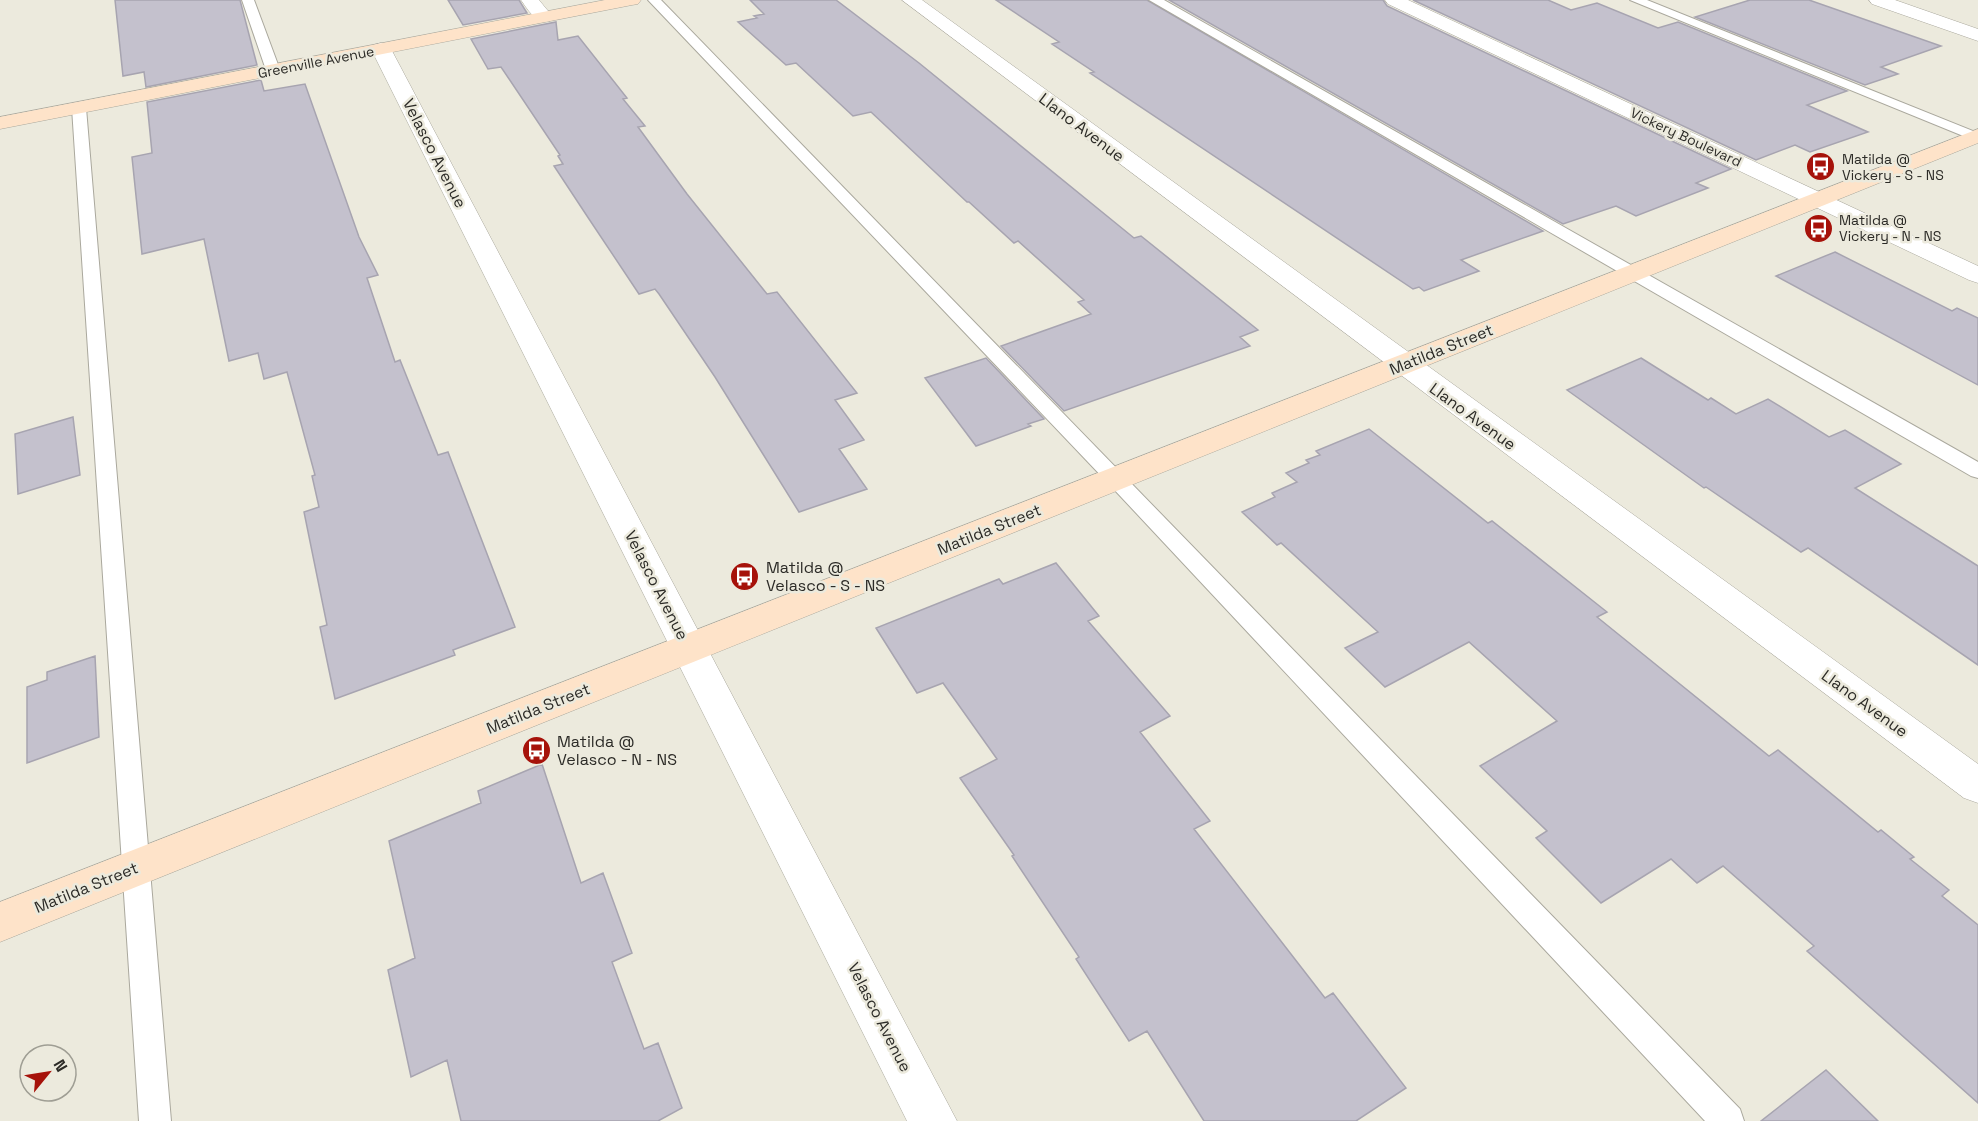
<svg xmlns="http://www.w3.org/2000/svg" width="1978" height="1121" viewBox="0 0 1978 1121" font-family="'Space Grotesk',sans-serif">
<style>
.building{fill:#c4c1cd;stroke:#a7a4b0;stroke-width:1.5}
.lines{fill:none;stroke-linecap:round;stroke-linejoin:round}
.lane-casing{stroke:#aaa89d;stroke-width:2}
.street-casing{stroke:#aaa89d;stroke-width:1}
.secondary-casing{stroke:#aaa89d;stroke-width:1}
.lane{fill:#fff;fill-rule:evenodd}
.street{fill:#fff;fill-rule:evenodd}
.secondary{fill:#fee3c9;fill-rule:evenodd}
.labels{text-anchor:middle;stroke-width:5;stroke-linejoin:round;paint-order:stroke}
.far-street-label{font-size:14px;fill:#2c2b27;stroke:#eceadd}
.far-poi-label{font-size:14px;fill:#2c2b27;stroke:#eceadd;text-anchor:start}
.street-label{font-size:16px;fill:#2c2b27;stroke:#eceadd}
.poi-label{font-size:16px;fill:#2c2b27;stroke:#eceadd;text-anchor:start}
</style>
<rect width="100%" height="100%" fill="#eceadd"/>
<path class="building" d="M 115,0 L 240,0 L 257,65 L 146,87 L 144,72 L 123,76 Z
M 448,0 L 519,0 L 527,13 L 463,25 Z
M 750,0 L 836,0 L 919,63 L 1134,238 L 1141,236 L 1258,330 L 1240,337 L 1250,346 L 1064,411 L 1001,346 L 1091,314 L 1078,302 L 1084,300 L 1018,241 L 1014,243 L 969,202 L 967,202 L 871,112 L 853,116 L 796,63 L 786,65 L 738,22 L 757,18 L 754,16 L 764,14 Z
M 996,0 L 1147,0 L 1543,231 L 1461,260 L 1479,271 L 1424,291 L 1419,287 L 1413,289 L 1090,73 L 1094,72 L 1052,44 L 1059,42 Z
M 1169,0 L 1383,0 L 1387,6 L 1731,169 L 1696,183 L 1708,188 L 1636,216 L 1616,206 L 1563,224 Z
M 1413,0 L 1548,0 L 1571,10 L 1597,3 L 1658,28 L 1678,22 L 1847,91 L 1807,105 L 1868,132 L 1810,152 L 1795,145 L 1756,160 Z
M 1750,0 L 1809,0 L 1941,46 L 1881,67 L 1898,74 L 1865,85 L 1695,17 Z
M 556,22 L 558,40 L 578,36 L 627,98 L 623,99 L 645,126 L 638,127 L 687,194 L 767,294 L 777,292 L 857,393 L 835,400 L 864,440 L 839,449 L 867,489 L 799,512 L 715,377 L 659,294 L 655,289 L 639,294 L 589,219 L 554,166 L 563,164 L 558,156 L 560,155 L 501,67 L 488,69 L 471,39 Z
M 261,80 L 264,91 L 305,84 L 359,237 L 378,275 L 367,278 L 395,362 L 400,360 L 438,455 L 448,452 L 515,627 L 453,650 L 455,655 L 335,699 L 320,627 L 327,625 L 304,512 L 319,507 L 312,476 L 315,475 L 287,372 L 264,379 L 258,353 L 229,361 L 204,239 L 142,254 L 132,157 L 152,153 L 147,102 Z
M 1835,252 L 1952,311 L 1957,308 L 1978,318 L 1978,385 L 1776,276 Z
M 986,358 L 1044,419 L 1028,424 L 1031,426 L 976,446 L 925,378 Z
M 1641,358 L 1708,400 L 1711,398 L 1736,414 L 1768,399 L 1829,437 L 1845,430 L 1901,464 L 1855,488 L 1978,566 L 1978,665 L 1808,548 L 1801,552 L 1706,487 L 1704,488 L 1567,390 Z
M 73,417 L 80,475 L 18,494 L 15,434 Z
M 1369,429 L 1488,523 L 1492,521 L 1607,612 L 1597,617 L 1769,756 L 1778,750 L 1878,832 L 1881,830 L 1914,857 L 1910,859 L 1949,890 L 1942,896 L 1978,925 L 1978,1103 L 1807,951 L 1814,946 L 1723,866 L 1697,883 L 1671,859 L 1601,903 L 1536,838 L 1547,831 L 1480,766 L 1557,721 L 1469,642 L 1385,687 L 1345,648 L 1378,632 L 1281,543 L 1277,545 L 1242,512 L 1275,497 L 1272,493 L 1297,482 L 1286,473 L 1309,463 L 1306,460 L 1320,455 L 1316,451 Z
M 1056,563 L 1099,616 L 1088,621 L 1170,716 L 1140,732 L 1210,821 L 1194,829 L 1325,998 L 1333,993 L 1406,1088 L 1356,1121 L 1204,1121 L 1147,1031 L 1129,1041 L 1076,959 L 1079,957 L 1012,856 L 1014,855 L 960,778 L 997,759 L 943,683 L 917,693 L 876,628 L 999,579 L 1003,584 Z
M 95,656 L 99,737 L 27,763 L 27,687 L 47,680 L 47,672 Z
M 542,764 L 581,883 L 603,873 L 632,953 L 612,962 L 644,1049 L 658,1043 L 682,1108 L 658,1121 L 461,1121 L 447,1060 L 411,1077 L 388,970 L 415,958 L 389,841 L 481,803 L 478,791 Z
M 1826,1070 L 1878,1121 L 1761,1121 Z"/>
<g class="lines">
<defs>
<path id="lane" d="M 242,0 L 254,0 L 280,70 L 278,73 L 268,73 L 266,70 Z
M 648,0 L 661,0 L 1740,1109 L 1744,1121 L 1705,1121 L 1108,483 Z
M 1149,0 L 1164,0 L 1978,462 L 1978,478 L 1971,476 Z
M 1630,0 L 1647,0 L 1978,133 L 1978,142 Z
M 79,104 L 86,108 L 171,1121 L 139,1121 L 72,108 Z"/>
<path id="street" d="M 521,0 L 539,0 L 553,17 L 550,21 C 536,24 529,11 521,0 Z
M 902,0 L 922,0 L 1978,764 L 1978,803 L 1964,798 Z
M 1385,0 L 1408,0 L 1978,266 L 1978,283 L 1969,280 L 1388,4 Z
M 1869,0 L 1895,0 L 1978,29 L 1978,41 L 1872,4 Z
M 381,43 L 388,45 L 391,49 L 957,1121 L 907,1121 L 371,49 L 374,45 Z"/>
<path id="secondary" d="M 605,0 L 641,0 L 638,4 L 632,5 L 0,129 L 0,117 Z
M 1978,129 L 1978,143 L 0,942 L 0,902 Z"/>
</defs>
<use href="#lane" class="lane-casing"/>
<use href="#street" class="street-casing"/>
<use href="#secondary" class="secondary-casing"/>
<use href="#lane" class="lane"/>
<use href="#street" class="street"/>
<use href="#secondary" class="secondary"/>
</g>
<defs>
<symbol id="bus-disc" viewBox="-11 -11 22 22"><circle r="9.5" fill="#a6120a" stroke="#eceadd"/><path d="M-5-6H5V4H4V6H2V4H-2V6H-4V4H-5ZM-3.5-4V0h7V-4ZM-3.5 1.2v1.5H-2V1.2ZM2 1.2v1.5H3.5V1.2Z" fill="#fff"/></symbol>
</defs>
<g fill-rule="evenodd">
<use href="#bus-disc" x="1804" y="150" width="33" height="33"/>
<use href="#bus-disc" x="1802" y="212" width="33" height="33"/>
<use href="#bus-disc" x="728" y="560" width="33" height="33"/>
<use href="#bus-disc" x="520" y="734" width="33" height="33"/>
</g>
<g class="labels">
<g class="far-street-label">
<text transform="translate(316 62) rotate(-11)" y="5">Greenville Avenue</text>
<text transform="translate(1686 137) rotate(25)" y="5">Vickery Boulevard</text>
</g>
<g class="far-poi-label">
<text x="1842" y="164">Matilda @<tspan x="1842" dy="16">Vickery - S - NS</tspan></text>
<text x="1839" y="225">Matilda @<tspan x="1839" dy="16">Vickery - N - NS</tspan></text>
</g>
<g class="street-label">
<text transform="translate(1082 127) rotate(37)" y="6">Llano Avenue</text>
<text transform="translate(435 153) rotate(63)" y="6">Velasco Avenue</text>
<text transform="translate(1441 349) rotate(-22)" y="6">Matilda Street</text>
<text transform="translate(1473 416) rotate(36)" y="6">Llano Avenue</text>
<text transform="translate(989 529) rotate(-22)" y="6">Matilda Street</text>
<text transform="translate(657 585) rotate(63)" y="6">Velasco Avenue</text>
<text transform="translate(1865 703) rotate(36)" y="6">Llano Avenue</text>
<text transform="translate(538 708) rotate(-22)" y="6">Matilda Street</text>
<text transform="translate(86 887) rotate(-22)" y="6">Matilda Street</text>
<text transform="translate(880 1017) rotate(63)" y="6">Velasco Avenue</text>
</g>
<g class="poi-label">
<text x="766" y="573">Matilda @<tspan x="766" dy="18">Velasco - S - NS</tspan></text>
<text x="557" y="747">Matilda @<tspan x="557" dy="18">Velasco - N - NS</tspan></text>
</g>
</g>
<g transform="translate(48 1073) rotate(60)"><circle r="28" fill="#eceadd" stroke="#9f9e94" stroke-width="1.5"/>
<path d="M0-4.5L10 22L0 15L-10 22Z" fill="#a6120a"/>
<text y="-9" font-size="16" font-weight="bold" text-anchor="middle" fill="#2c2b27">N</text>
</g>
</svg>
